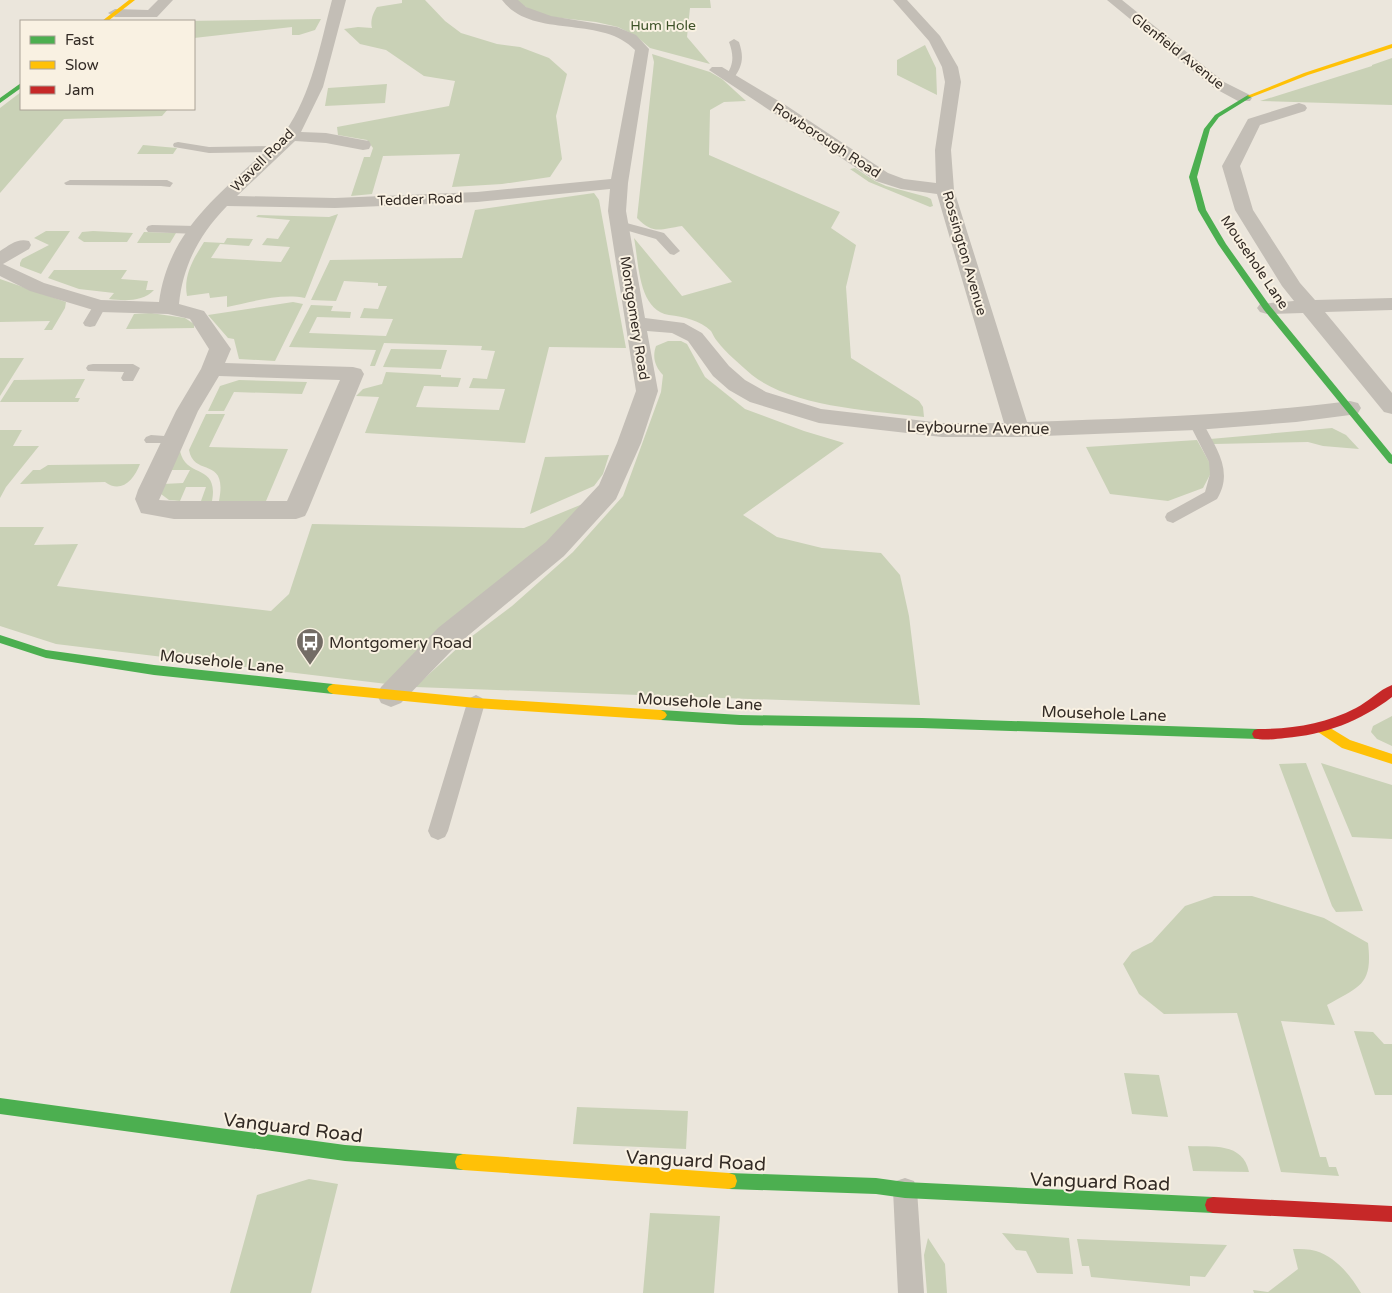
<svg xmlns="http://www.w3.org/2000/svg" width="1392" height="1293" viewBox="0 0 1392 1293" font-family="'Varela Round',sans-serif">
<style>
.green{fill:#c9d1b6}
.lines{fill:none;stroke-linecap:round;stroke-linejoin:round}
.lane{fill:#c3beb6;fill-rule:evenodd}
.street{fill:#c3beb6;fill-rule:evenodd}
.fast{fill:#4caf50;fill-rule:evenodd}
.slow{fill:#ffc107;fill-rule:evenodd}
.jam{fill:#c62828;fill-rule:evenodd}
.labels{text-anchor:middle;stroke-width:4;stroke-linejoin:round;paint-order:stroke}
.far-park-label{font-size:14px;fill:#3d5228;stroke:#f9f1e2}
.far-street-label{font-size:14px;fill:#332b25;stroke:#f9f1e2}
.street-label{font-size:16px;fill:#332b25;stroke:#f9f1e2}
.poi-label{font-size:16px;fill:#332b25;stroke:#f9f1e2;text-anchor:start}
.near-street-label{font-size:19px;fill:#332b25;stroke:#f9f1e2}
</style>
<rect width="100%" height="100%" fill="#ebe6dc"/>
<path class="green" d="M 402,0 L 425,0 L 445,21 L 461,33 L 497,44 L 520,47 L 549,58 L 567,74 L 556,116 L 562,159 L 550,177 L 502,184 L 452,187 L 460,154 L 383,156 L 372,194 L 351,196 L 364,157 L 370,157 L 373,148 L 367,140 L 338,135 L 337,127 L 449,106 L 455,81 L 424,76 L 386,50 L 360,44 L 344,29 L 358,27 L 372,28 C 370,21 373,13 377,7 L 402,3 Z
M 514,0 L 710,0 L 711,8 L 690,8 L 687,37 L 710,64 L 650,48 L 636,36 L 618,27 L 596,22 L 552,17 L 536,13 Z
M 321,19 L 315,30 L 299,35 L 292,35 L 292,27 L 194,38 L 194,21 L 184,21 Z
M 925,45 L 936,68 L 937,95 L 897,75 L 897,60 Z
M 652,54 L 710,72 L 722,79 L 746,101 L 724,102 L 710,110 L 709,155 L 840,212 L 831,228 L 856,245 L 846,287 L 851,358 L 919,401 L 923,407 L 924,417 C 874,411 792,407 752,375 C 741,365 726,353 717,341 C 714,338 713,334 711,331 C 700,320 684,317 669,315 C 638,310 639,263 634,238 L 682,296 L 732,282 L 682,226 C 661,229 653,235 637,218 L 654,62 Z
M 1392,58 L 1392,105 L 1260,101 L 1372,66 L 1372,65 Z
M 387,84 L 385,103 L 325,106 L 328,88 Z
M 21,92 L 21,109 L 168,109 L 162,116 L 64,119 L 0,193 L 0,108 Z
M 143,145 L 177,148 L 173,154 L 137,154 Z
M 855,168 L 875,181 L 886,186 L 927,197 L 931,199 L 933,206 L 930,207 L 869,182 L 850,169 Z
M 594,193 L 599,200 L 626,348 L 549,347 L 525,443 L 365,433 L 379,397 L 356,396 L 363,389 L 382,384 L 386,372 L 441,375 L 441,377 L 461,378 L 458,387 L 424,386 L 416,407 L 499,410 L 505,389 L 469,388 L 473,378 L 487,379 L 495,351 L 481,350 L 482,346 L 384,343 L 375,366 L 370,366 L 376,350 L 289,347 L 311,305 L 333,306 L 331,311 L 351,312 L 350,318 L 317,317 L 309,333 L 386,336 L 393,319 L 360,318 L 364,308 L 378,309 L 387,286 L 378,286 L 378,283 L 344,281 L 336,301 L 311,300 L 330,260 L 462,258 L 475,210 Z
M 338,214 L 305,298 C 280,293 252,302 227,307 L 227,296 L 210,298 L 209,293 L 187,296 C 183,275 194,258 204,242 L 224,243 L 227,238 L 253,239 L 249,246 L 220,244 L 211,258 L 281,262 L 290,247 L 262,245 L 267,238 L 278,239 L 290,220 L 256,217 L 258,215 L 329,217 Z
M 46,231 L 70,231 L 41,274 L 20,266 L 20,263 L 22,259 L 49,245 L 34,238 Z
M 93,231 L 133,233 L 127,242 L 84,242 L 78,238 L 82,232 Z
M 144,232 L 176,233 L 170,243 L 137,243 Z
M 54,270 L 127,270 L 121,279 L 148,281 L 146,290 L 154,290 C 143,302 124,301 109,299 L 114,293 L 79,289 L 48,278 Z
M 0,279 L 66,302 L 65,308 L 52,330 L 44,330 L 50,321 L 0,322 Z
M 293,302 L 303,304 L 275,361 L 239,359 L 234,339 L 228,338 L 208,315 Z
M 151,313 L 185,318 L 194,324 L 194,328 L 126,329 L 134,314 Z
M 668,341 L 681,341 L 687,344 L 705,377 L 745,409 L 804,431 L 844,443 L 743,515 L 777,537 L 822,548 L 881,553 L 900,575 L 909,616 L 920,705 L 415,687 L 463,643 L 512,606 L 573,552 L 623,496 L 661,392 L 663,375 C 655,367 652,357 656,346 Z
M 391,349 L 447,350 L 441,369 L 383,367 Z
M 0,358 L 24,358 L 0,396 Z
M 85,379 L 75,398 L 80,398 L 78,402 L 0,402 L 14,380 Z
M 239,380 L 307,382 L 302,394 L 234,392 L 224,411 L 208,411 L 220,386 Z
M 206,414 L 225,414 L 209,447 L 288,449 L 266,501 L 219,501 C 228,455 194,478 189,450 Z
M 1332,428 L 1346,435 L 1359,449 L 1323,446 L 1308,442 L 1214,444 L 1210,439 Z
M 0,430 L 22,430 L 13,446 L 39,446 L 6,487 L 0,498 Z
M 1197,440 L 1213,469 L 1203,488 L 1168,501 L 1110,494 L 1086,447 Z
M 180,451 C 186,479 219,463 212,501 L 201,501 L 206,487 L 186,487 L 180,501 L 169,500 L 161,494 L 163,484 L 183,483 L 190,470 L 170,470 Z
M 609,455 L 603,474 L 594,486 L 530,514 L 545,457 Z
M 140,464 C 134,480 121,494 105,482 L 20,484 L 33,470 L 40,470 L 48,465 Z
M 590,501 L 548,545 L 387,684 L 56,644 L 0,626 L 0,527 L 44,527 L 34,545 L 78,544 L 57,586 L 271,611 L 289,594 L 312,524 L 524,528 Z
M 1392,716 L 1392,746 L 1377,739 L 1371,732 L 1373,726 Z
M 1306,763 L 1363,911 L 1336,912 L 1332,906 L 1279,764 Z
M 1321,763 L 1392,785 L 1392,839 L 1352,837 Z
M 1214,896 L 1252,896 L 1324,918 L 1368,943 C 1373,985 1360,986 1327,1005 L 1335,1025 L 1281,1021 L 1320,1157 L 1326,1157 L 1329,1167 L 1336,1167 L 1339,1176 L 1281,1172 L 1237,1013 L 1164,1014 L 1139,994 L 1123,964 L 1132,952 L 1152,942 L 1185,906 Z
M 1354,1031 L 1373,1032 L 1384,1044 L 1392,1044 L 1392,1095 L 1375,1095 Z
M 1124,1073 L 1159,1075 L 1168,1117 L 1132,1114 Z
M 577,1107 L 688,1111 L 686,1149 L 573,1144 Z
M 1188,1146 C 1212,1147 1243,1142 1249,1172 L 1193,1171 Z
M 309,1179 L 338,1184 L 311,1293 L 230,1293 L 257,1195 Z
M 650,1213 L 720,1216 L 714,1293 L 643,1293 Z
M 1002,1233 L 1069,1238 L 1073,1274 L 1037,1273 L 1026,1251 L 1016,1250 Z
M 928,1238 L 945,1264 L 947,1293 L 927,1293 L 924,1255 Z
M 1077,1239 L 1227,1245 L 1205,1277 L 1190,1276 L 1190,1286 L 1091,1277 L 1089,1266 L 1082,1266 Z
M 1293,1249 C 1300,1249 1309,1249 1316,1251 C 1336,1257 1351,1276 1361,1293 L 1254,1293 L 1253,1290 L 1268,1292 L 1298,1269 Z"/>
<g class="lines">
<path class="lane" d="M 734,39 L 739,42 C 744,57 743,66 733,79 L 730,80 L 725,77 C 734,65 734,56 729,42 Z
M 178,142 L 209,147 L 276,146 L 281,149 L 276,152 L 209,153 L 174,147 L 173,145 L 174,143 Z
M 70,180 L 167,180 L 173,183 L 170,187 L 161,186 L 66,185 L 64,183 Z
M 619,221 L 664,233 L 680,251 L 674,255 L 670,254 L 656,239 L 615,227 L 613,225 L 615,223 Z
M 152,225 L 196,226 L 202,230 L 196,234 L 148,232 L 146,229 L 148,226 Z
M 100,302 L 106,306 L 95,326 L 90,327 L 85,326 L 83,323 L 95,303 Z
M 93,364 L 133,364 L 140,368 L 133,381 L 123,381 L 121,378 L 124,372 L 88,371 L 86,368 L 88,365 Z
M 1196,418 L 1201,420 L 1203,423 C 1216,448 1234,471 1217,499 L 1173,523 L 1167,521 L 1165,517 L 1167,513 L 1205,492 L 1210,474 L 1209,462 L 1189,423 L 1191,420 Z
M 151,435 L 178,437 L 180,440 L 178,443 L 146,443 L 144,440 L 146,437 Z
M 476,695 L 482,698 L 485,703 L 448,831 L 445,837 L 438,840 L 431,837 L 428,831 L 467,703 L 470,698 Z
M 905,1178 L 914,1181 L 917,1190 L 924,1293 L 898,1293 L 893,1190 L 896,1181 Z"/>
<path class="street" d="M 158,0 L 173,0 L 157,17 L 115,17 L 108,13 L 115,9 L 148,10 Z
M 332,0 L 346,0 L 323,87 L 301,132 L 326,133 L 363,140 L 369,141 L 371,145 L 369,149 L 363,150 L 326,143 L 295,141 L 237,196 L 335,198 L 477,192 L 611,179 L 635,50 C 601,14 532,40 502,0 L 518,0 L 526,7 L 551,16 L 617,27 L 636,35 L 649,49 L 628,183 L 626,211 L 645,318 L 684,323 L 702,333 L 729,366 L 745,380 L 766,392 L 821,409 L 942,423 L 1004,423 L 937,194 L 901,189 L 876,181 L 709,70 L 712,67 L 722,67 L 787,106 L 888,173 L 904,179 L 936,183 L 935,150 L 945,82 L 942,67 L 929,41 L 893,0 L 907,0 L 940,36 L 958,67 L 961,82 L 951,150 L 954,190 L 1027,422 C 1135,418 1243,415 1350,401 L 1358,403 L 1361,408 L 1358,413 L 1350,415 L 1296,422 L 1196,430 L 1018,437 L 942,437 L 819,423 L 750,402 L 729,390 L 713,376 L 688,341 L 672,333 L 647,331 L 658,391 L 641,443 L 616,499 L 564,556 L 458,644 L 401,703 L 391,707 L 381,703 L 377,695 L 381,687 L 438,628 L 546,542 L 599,485 L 617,443 L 636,391 L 608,211 L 610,189 L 477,202 L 335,208 L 227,206 C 199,235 183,265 179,304 L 204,311 L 231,349 L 225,363 L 353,367 L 361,369 L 364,374 L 308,510 L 305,516 L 296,519 L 174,519 L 141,513 L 135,499 L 138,490 L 176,411 L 201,369 L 209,349 L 190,319 L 168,314 L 100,312 L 30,291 L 0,276 L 0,251 C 10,245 17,238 29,241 L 31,245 L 29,249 L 3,264 L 44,283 L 101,300 L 159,302 C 167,241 206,205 249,166 C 261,155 275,145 285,132 C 312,93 320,45 332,0 ZM 219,376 L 340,380 L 287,501 L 174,501 L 159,500 L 198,411 Z
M 1107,0 L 1122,0 L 1224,82 L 1250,95 L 1252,98 L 1250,101 L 1238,101 L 1214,88 Z
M 1299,103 L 1305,105 L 1307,108 L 1305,111 L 1260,125 L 1240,166 L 1253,210 L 1300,283 L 1315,300 L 1392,298 L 1392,310 L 1325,312 L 1392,393 L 1392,414 L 1384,412 L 1303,313 L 1267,314 L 1260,312 L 1257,308 L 1260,304 L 1294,301 L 1282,286 L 1235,210 L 1222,166 L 1248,119 Z"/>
<path class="fast" d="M 21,83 L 21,88 L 0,103 L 0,98 Z
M 1248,95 L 1253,96 L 1219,117 L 1210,129 L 1197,177 L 1206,210 L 1226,244 L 1270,306 L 1392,455 L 1392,464 L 1389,463 L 1264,310 L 1218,244 L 1198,210 L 1189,177 L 1204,129 L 1215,115 Z
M 0,635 L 46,650 L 154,665 L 333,684 L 337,686 L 339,689 L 337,692 L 333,694 L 154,675 L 46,658 L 0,643 Z
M 661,710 L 740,715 L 922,718 L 1258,729 L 1262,730 L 1264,734 L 1262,738 L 1258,739 L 922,728 L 740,725 L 661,720 L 657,718 L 655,715 L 657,712 Z
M 0,1098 L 345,1145 L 463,1154 L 469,1156 L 471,1162 L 469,1168 L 463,1170 L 345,1161 L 0,1114 Z
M 729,1173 L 876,1178 L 905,1182 L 1213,1197 L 1219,1199 L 1221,1205 L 1219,1211 L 1213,1213 L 905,1198 L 876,1194 L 729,1189 L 723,1187 L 721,1181 L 723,1175 Z"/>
<path class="slow" d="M 129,0 L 135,0 L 108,21 L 102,21 Z
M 1392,44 L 1392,48 L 1308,75 L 1252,97 L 1247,96 L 1304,73 Z
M 333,684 L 476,698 L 661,710 L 665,712 L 667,715 L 665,718 L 661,720 L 476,708 L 333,694 L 329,692 L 327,689 L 329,686 Z
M 1322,723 L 1350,740 L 1392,754 L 1392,764 L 1342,748 L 1318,732 L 1316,728 L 1318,724 Z
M 463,1154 L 729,1173 L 735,1175 L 737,1181 L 735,1187 L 729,1189 L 463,1170 L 457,1168 L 455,1162 L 457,1156 Z"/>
<path class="jam" d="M 1392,685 L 1392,697 C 1361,721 1324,735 1285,738 C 1275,739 1263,741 1254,738 L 1252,734 L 1254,730 L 1258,729 C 1293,729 1325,724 1356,708 C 1368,702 1379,690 1392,685 Z
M 1213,1197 L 1392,1206 L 1392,1222 L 1213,1213 L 1207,1211 L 1205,1205 L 1207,1199 Z"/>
</g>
<defs>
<symbol id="bus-pin" viewBox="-11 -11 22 30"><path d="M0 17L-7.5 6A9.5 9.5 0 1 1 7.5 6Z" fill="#736c65" stroke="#f9f1e2"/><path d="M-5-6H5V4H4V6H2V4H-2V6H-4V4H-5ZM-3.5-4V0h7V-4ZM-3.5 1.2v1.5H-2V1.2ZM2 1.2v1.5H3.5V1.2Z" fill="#fff"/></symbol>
</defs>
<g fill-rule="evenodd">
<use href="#bus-pin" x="294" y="626" width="32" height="43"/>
</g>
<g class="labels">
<g class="far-park-label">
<text x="663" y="30">Hum Hole</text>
</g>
<g class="far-street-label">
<text transform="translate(1178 51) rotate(38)" y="5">Glenfield Avenue</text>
<text transform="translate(827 140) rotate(33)" y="5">Rowborough Road</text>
<text transform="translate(262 160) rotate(-45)" y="5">Wavell Road</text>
<text transform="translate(420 199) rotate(-2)" y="5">Tedder Road</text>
<text transform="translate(965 253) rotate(74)" y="5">Rossington Avenue</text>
<text transform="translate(1255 262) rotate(56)" y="5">Mousehole Lane</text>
<text transform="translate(635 318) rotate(81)" y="5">Montgomery Road</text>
</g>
<g class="street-label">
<text transform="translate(978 427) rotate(1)" y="6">Leybourne Avenue</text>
<text transform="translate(222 661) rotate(6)" y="6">Mousehole Lane</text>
<text transform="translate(700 701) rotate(3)" y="6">Mousehole Lane</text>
<text transform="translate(1104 713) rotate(2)" y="6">Mousehole Lane</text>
</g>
<g class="poi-label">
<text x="329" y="648">Montgomery Road</text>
</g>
<g class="near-street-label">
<text transform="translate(293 1127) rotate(7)" y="7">Vanguard Road</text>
<text transform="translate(696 1160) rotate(3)" y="7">Vanguard Road</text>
<text transform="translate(1100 1181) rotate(2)" y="7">Vanguard Road</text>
</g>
</g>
<rect x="20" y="20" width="175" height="90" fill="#f9f1e2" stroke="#aaa296"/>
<rect x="30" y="36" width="25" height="8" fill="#4caf50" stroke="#aaa296"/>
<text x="65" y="45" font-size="15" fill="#332b25">Fast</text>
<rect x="30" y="61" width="25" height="8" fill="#ffc107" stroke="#aaa296"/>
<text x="65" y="70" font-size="15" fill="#332b25">Slow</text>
<rect x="30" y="86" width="25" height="8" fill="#c62828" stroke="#aaa296"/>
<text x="65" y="95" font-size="15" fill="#332b25">Jam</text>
</svg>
